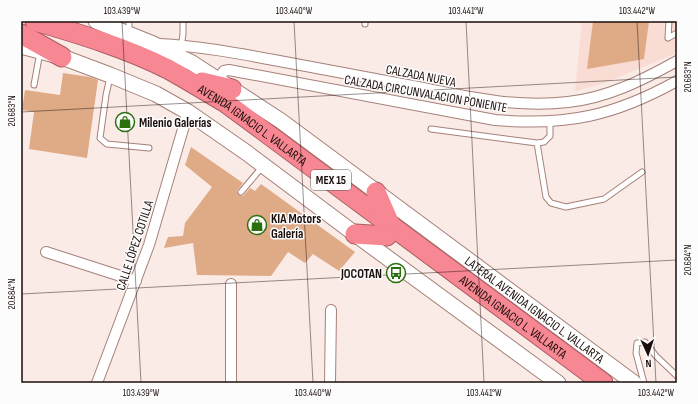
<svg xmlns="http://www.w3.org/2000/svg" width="698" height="404" viewBox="0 0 698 404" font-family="'Sofia Sans Condensed',sans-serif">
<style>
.built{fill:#f9dcd4}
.building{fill:#dfaa86}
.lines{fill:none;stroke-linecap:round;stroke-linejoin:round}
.lane-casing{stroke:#a58178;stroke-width:7}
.street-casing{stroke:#a58178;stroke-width:12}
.secondary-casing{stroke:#a58178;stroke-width:17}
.highway-casing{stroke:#aa5d63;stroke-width:21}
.lane{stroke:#fff;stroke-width:5}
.street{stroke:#fff;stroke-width:10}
.secondary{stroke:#fff;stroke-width:15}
.highway{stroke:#f78793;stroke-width:19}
.ticks{fill:none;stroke:#1a0e0a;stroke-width:1;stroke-opacity:0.45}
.labels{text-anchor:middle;stroke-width:3;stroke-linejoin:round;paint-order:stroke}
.shield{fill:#fcfcfc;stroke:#5e5553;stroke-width:1}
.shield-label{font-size:12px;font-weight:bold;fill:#1a0e0a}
.street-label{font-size:13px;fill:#1a0e0a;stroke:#fcfcfc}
.poi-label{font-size:13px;font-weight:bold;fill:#1a0e0a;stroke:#fcfcfc;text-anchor:start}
.neatline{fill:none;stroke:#1a0e0a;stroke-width:1.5}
.ticks-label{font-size:10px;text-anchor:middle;fill:#1a0e0a}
</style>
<rect width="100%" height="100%" fill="#fbebe7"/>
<path class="built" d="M 582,21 L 677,21 L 677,53 L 602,84 L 575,91 Z"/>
<path class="building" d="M 593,21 L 649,21 L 644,59 L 587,69 Z
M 63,73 L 90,77 L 98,80 L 87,158 L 29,149 L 34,112 L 22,110 L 25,90 L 60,95 Z
M 191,147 L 243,183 L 237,191 L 239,195 L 243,196 L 250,188 L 255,191 L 261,184 L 355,252 L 339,271 L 313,254 L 305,263 L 288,252 L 271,276 L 197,275 L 193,243 L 164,248 L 168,237 L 183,236 L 185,223 L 212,187 L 185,165 Z"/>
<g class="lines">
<defs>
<path id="lane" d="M 129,21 L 129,31
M 365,21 L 365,24
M 668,38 L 669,21
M 668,38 L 677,33
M 181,48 L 183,34 L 183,21
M 110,77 L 106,95 L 100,138 L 107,144 L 149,148
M 34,85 L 40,52
M 431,129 L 537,143 L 544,142 L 550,136 L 550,122
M 537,143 L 546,197 L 551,203 L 566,207 L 604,199 L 642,172
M 241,192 L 263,166
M 644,383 L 636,353 L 637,343 L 645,342 L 656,356 L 677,376"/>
<path id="street" d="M 159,44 C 203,46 247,55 290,63 C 333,71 375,79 418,87 C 468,97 517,108 568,102 C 607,98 643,80 677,61
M 217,79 L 224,71 L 229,70 L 495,120 C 567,126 614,116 677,81
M 46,252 L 136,281
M 97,383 L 149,245 L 188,112
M 231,383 L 231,284
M 330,383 L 331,310"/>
<g id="secondary">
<path id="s1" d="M 96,21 L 153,44 L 192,63 L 281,121 L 634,383"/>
<path d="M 21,46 L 62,57 L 110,75 L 156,94 L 188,112 L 247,153 L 355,234 L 558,383"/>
</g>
<g id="highway">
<path id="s2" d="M 35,21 C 80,34 126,48 168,69 C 188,80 207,92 226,103 L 603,383"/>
<path d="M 21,34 L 62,57"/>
<path d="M 202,82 L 232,89"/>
<path d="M 376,192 L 390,224"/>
<path d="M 355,234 L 387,236"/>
</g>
</defs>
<use href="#lane" class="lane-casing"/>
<use href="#street" class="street-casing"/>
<use href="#secondary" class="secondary-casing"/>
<use href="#highway" class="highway-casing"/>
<use href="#lane" class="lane"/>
<use href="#street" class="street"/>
<use href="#secondary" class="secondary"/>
<use href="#highway" class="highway"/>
</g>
<path class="ticks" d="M 122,21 L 141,383M 294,21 L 313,383M 466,21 L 484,383M 637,21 L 656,383M 21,112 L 677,77M 21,294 L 677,260"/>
<defs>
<symbol id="shop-ring" viewBox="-11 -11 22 22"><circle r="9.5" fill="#fcfcfc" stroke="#2a700f" stroke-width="1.5"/><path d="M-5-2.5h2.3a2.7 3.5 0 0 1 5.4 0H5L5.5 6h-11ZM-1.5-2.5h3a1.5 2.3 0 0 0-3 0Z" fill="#2a700f"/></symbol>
<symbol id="bus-ring" viewBox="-11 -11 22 22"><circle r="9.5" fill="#fcfcfc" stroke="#2a700f" stroke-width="1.5"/><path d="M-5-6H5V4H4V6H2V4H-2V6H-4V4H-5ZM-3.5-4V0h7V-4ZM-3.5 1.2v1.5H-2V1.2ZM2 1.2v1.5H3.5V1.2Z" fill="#2a700f"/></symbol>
</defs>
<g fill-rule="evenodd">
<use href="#shop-ring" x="114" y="111" width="22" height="22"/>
<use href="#shop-ring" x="246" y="214" width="22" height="22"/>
<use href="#bus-ring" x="385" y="262" width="22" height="22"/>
</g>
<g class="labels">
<rect class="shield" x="311" y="170" width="40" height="20" rx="3"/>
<g class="shield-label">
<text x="331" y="184">MEX 15</text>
</g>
<g class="street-label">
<text transform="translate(421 75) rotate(11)" y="5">CALZADA NUEVA</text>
<text transform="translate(426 93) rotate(10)" y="5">CALZADA CIRCUNVALACION PONIENTE</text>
<text dy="5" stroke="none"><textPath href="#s2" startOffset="243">AVENIDA IGNACIO L. VALLARTA</textPath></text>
<text transform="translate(134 245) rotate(-72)" y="5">CALLE LÓPEZ COTILLA</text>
<text dy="5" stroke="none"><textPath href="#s1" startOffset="527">LATERAL AVENIDA IGNACIO L. VALLARTA</textPath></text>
<text dy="5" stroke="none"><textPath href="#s2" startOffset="567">AVENIDA IGNACIO L. VALLARTA</textPath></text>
</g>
<g class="poi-label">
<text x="139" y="127">Milenio Galerías</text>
<text x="271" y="223">KIA Motors<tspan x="271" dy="15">Galería</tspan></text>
<text x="382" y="278" text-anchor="end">JOCOTAN</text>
</g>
</g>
<rect width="698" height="404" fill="none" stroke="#fcfcfc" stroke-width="44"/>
<g transform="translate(648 354) rotate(177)" stroke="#fcfcfc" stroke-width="3" paint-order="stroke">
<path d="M0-3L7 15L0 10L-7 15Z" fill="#1a0e0a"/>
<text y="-6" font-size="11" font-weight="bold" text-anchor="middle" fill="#1a0e0a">N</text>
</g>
<rect x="22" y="22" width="654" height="360" class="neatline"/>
<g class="ticks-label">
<text x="122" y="14">103.439°W</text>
<text x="294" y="14">103.440°W</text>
<text x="466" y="14">103.441°W</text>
<text x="637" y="14">103.442°W</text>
<text transform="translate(687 77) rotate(-90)" y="4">20.683°N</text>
<text transform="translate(11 111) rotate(-90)" y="4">20.683°N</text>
<text transform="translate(687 260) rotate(-90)" y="4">20.684°N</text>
<text transform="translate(11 294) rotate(-90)" y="4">20.684°N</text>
<text x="141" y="396">103.439°W</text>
<text x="313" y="396">103.440°W</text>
<text x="484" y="396">103.441°W</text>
<text x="656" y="396">103.442°W</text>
</g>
</svg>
